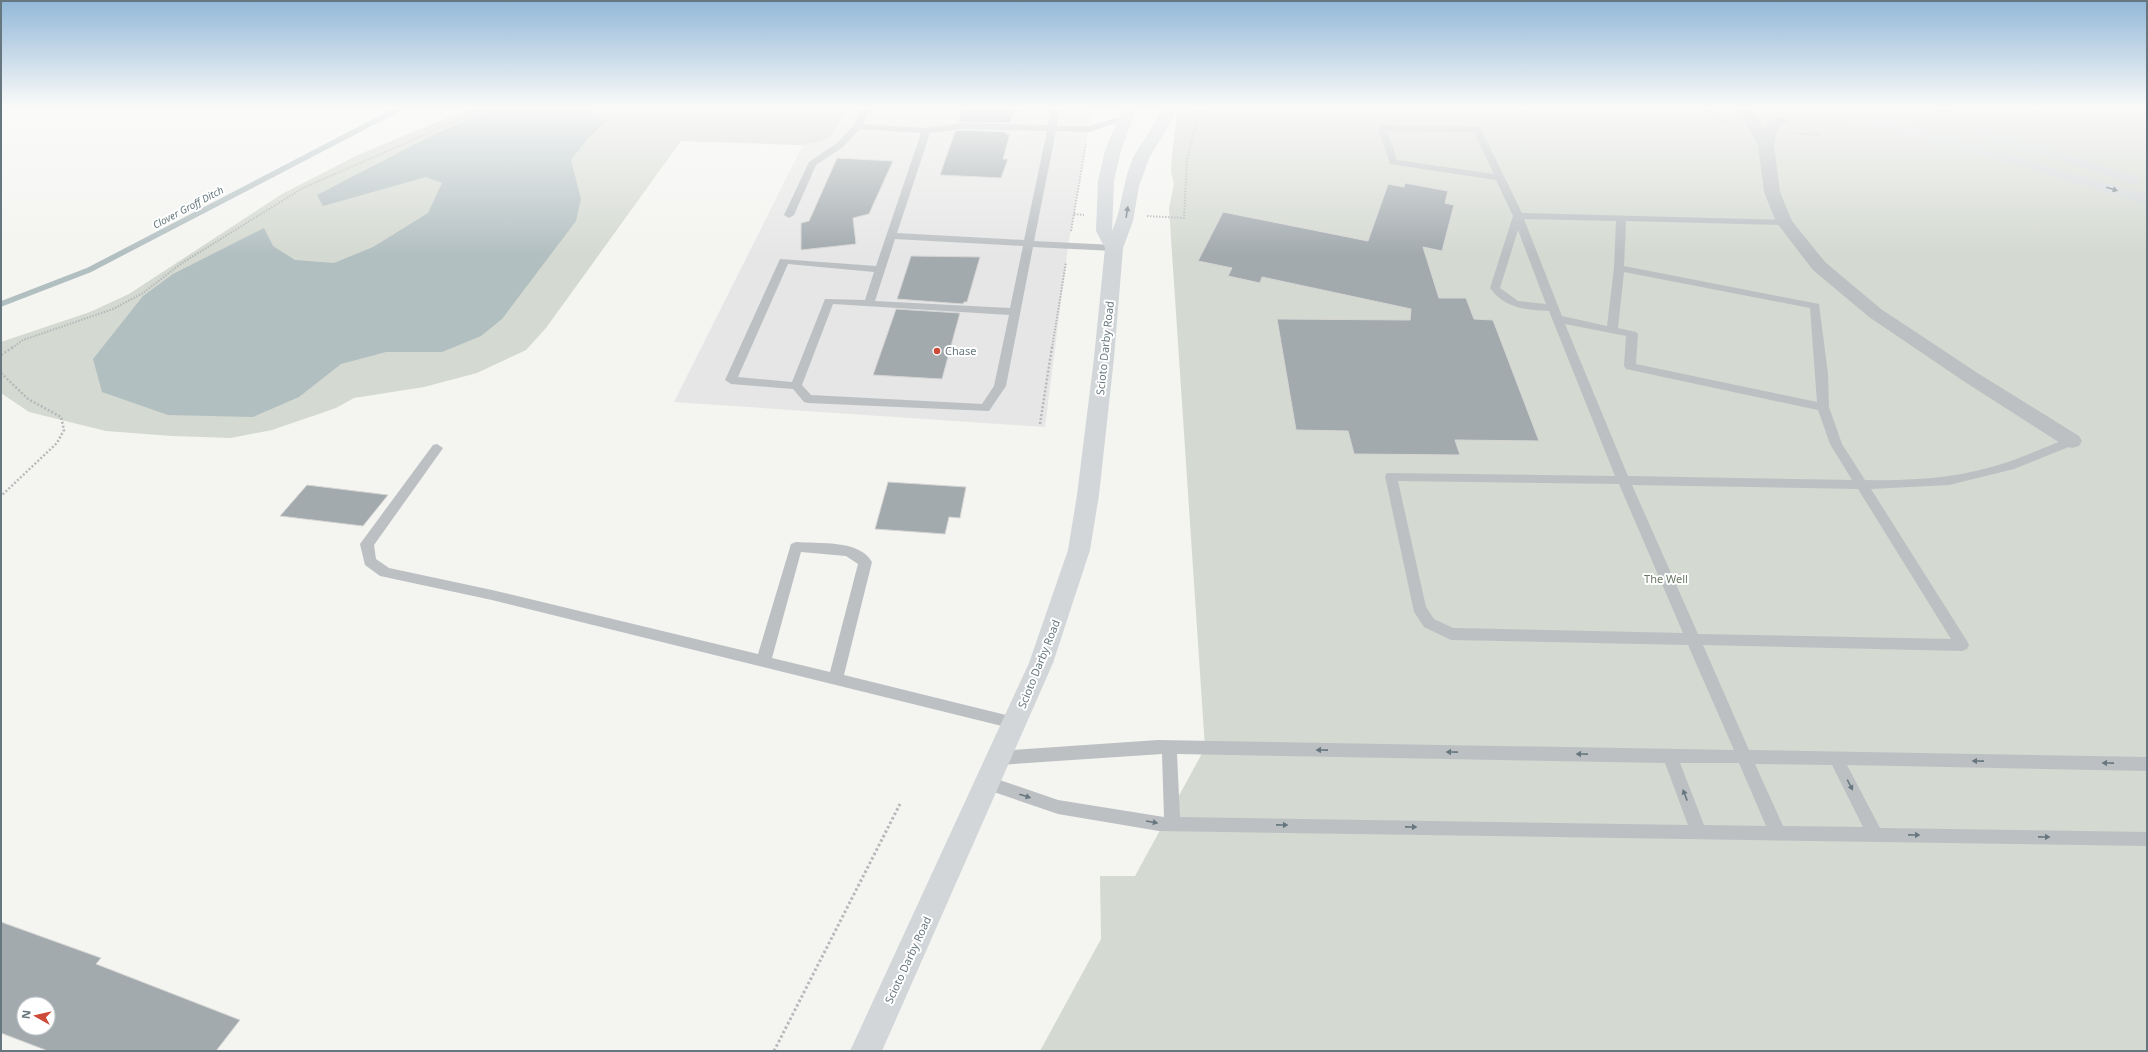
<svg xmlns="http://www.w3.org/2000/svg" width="2148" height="1052" viewBox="0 0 2148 1052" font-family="'Noto Sans',sans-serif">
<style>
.built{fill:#e5e6e5}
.green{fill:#d4d9d1}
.water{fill:#b2bfc1}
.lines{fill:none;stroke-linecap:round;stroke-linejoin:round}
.stream{stroke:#b2bfc1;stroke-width:5.5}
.building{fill:#a2aaae;stroke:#d6d5d4;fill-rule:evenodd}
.path-far2{stroke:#b6b9bb;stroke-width:2;stroke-dasharray:1.5 1.5;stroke-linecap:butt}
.path-far1{stroke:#b6b9bb;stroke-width:2.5;stroke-dasharray:2 2;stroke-linecap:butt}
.path{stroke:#b6b9bb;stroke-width:3;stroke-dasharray:2.5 2.5;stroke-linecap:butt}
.service{fill:#bcc0c3;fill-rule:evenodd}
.minor{fill:#bcc0c3;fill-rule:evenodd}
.secondary{fill:#d2d6d9;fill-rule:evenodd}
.oneway{fill:#77858c}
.oneway2{fill:#67777f}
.poi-dot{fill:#ce4a38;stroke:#fff;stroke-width:1.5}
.labels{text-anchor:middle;stroke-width:4;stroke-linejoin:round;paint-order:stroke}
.far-water-label{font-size:10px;font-style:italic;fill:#63777b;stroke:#fff}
.street-label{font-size:11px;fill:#67777f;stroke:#fff}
.poi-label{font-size:11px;fill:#67777f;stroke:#fff;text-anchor:start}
.park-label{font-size:11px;fill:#6a7765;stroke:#fff}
</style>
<rect width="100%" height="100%" fill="#f4f4f1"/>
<path class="built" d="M 822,107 L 1092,107 L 1068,246 L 1045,427 L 674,402 Z"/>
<path class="green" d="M 473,107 L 848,107 C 831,137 835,141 799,145 L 681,141 L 546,328 L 526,350 L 477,373 L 424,387 L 354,398 L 336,408 L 272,430 L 231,438 L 172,436 L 106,431 L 29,412 L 1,393 L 1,342 L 90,312 L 129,294 L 282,194 L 358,155 Z
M 1178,107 L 2147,107 L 2147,1051 L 1040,1051 L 1101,939 L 1100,876 L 1135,876 L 1205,748 L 1169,208 L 1174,184 L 1171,172 L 1172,155 Z"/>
<path class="water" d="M 496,107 L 587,107 L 606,122 L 589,137 L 571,160 L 581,199 L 576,221 L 502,319 L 481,336 L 442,352 L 386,352 L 341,364 L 299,397 L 253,417 L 168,415 L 102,392 L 93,359 L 143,296 L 173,274 L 264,228 L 273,246 L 295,260 L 334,263 L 373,247 L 428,213 L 442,183 L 426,177 L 323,206 L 317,195 L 431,136 Z"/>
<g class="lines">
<path class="stream" d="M 1,304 L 89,270 L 402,107"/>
</g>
<path class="building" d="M 963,107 L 1016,107 L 1010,123 L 958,122 Z
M 962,130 L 1007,132 L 1006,134 L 1010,134 L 1003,159 L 1008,159 L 1001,178 L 940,175 L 955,131 Z
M 837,158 L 893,161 L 869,214 L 853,218 L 856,244 L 801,250 L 801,223 L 809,221 Z
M 1405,183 L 1448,191 L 1445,203 L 1454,205 L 1442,251 L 1423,247 L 1439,298 L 1466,298 L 1474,319 L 1493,320 L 1539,441 L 1455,440 L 1460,455 L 1354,454 L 1348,431 L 1296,430 L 1277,319 L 1410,320 L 1411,309 L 1262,277 L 1260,283 L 1228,276 L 1232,268 L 1198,261 L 1223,212 L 1368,241 L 1388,184 L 1404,187 Z
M 911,256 L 980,257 L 967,302 L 964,302 L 963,304 L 897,299 Z
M 896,309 L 960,313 L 942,379 L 873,375 Z
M 888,482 L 966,487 L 960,518 L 949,517 L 945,534 L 875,529 Z
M 307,485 L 388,495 L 363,526 L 280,516 Z
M 1,922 L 101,958 L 96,964 L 240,1020 L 216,1051 L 48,1051 L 1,1033 ZM 24,1004 L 48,1004 L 48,1028 L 24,1028 Z"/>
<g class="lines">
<path class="path-far2" d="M 1704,107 L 1718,119 L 1731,123
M 1929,107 L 1973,118
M 1795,133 L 1820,135
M 1074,214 L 1084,215
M 1147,216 L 1184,218 L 1187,159 L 1201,107
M 1071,231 L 1086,143
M 12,348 L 23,340 L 113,309 L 143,293 L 182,263 L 303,188 L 488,107
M 1052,348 L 1066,262"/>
<path class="path-far1" d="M 1,355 L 13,347
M 1,373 L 28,399 L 61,417 L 64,430 L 57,443 L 1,496
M 1040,424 L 1052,347"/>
<path class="path" d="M 774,1051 L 900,804"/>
<path class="service" d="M 863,107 L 871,107 L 863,124 L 926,128 L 962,123 L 1048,125 L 1052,107 L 1060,107 L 1057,126 L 1089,126 L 1124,116 L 1128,119 L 1089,132 L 1056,131 L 1034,241 L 1114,245 L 1119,248 L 1114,251 L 1033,247 L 1006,386 L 989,411 L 808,403 L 804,402 L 793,389 L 731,384 L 725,380 L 780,259 L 876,266 L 921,133 L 860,129 L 843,147 L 816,165 L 794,215 L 789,218 L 784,215 L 809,162 L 837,143 L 854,125 ZM 962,129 L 1047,131 L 1024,240 L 897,233 L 930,133 ZM 895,239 L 1023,246 L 1010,308 L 875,301 ZM 788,264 L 874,272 L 865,300 L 825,299 L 792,382 L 738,377 ZM 833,304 L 1009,315 L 994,386 L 982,404 L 811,395 L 802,385 Z
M 1382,125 L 1480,127 L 1522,213 L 1787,220 L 1789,222 L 1784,225 L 1626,221 L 1624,266 L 1819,304 L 1828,374 L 1829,407 L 1842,444 L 1865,480 C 1913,481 1962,478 2008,462 C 2028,455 2048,446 2068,438 L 2076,438 L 2078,441 L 2076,444 L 2014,469 L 1949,485 L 1871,489 L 1967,641 L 1969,645 L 1967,649 L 1962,651 L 1703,645 L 1749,750 L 2147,757 L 2147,771 L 1847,765 L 1880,828 L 2147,832 L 2147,846 L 1159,831 L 1058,814 L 982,788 L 980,783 L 982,778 L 988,776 L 1058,800 L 1164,817 L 1162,754 L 999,765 L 994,763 L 991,758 L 994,753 L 999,751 L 1158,740 L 1734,750 L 1688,645 L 1451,640 L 1424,627 L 1414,612 L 1385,476 L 1387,473 L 1615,476 L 1549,311 C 1526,310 1504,308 1490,288 L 1513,216 L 1496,180 L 1390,164 L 1378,128 ZM 1387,131 L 1474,132 L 1494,174 L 1397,160 ZM 1524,219 L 1616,221 L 1614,268 L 1607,326 L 1562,316 ZM 1518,230 L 1546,304 L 1518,301 L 1500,288 ZM 1624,272 L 1810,308 L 1817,402 L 1636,364 L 1638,334 L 1636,332 L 1618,328 ZM 1565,324 L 1626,336 L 1624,366 L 1626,369 L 1818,410 L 1830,444 L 1852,480 L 1628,476 ZM 1398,481 L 1619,484 L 1683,633 L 1453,628 L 1434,619 L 1426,607 ZM 1632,485 L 1858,489 L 1951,639 L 1698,634 ZM 1177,754 L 1665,763 L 1688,825 L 1180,817 ZM 1680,763 L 1739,763 L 1766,826 L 1704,825 ZM 1755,764 L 1832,765 L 1863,827 L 1783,826 Z
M 437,444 L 443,448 L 441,451 L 374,545 L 376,559 L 389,568 L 492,590 L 758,654 L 791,544 L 796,542 C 818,544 859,539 872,562 L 844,675 L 1014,717 L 1019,719 L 1022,723 L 1019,727 L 1014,729 L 492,600 L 380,576 L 365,565 L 360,544 L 433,445 ZM 801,552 L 846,556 L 858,564 L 830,672 L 772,658 Z"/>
<path class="minor" d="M 1737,107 L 1752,107 L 1764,129 C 1771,119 1782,109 1794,112 L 1796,115 L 1781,126 L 1777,131 L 1774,145 L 1780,192 L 1792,221 L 1825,262 L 1881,309 L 1979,374 L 2079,436 L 2082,441 L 2079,446 L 2072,448 L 2065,446 L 1965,382 L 1869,317 L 1813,270 L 1776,222 L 1764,192 L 1758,145 Z"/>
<path class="secondary" d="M 1123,107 L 1137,107 L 1121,150 L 1114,181 L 1112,231 C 1123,207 1122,180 1134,156 C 1143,139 1156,127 1161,107 L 1175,107 L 1172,121 L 1150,156 L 1139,186 L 1133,221 L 1123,248 L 1114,358 L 1099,495 L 1090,550 L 1053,663 L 882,1051 L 850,1051 L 1029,663 L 1068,550 L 1077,495 L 1094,358 L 1105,248 L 1096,231 L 1098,181 L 1105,150 Z
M 1742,107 L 1764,107 L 1792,111 L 1807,107 L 1821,107 L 1821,111 L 1862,115 L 1924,130 L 2147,195 L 2147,205 L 2017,165 L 1862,123 L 1804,119 L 1773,118 L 1751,113 Z
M 1980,129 L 2042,146 L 2140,177 L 2142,180 L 2140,183 L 2128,183 L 2032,152 L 1975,137 L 1972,134 L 1975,131 Z"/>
</g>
<defs><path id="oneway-solid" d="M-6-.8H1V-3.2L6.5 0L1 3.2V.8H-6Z"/></defs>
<g class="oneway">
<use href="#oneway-solid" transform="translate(2112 189) rotate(17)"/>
<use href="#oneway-solid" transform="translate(1127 212) rotate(-81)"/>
</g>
<g class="oneway2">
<use href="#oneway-solid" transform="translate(1322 750) rotate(-179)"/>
<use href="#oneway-solid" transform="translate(1452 752) rotate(-179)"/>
<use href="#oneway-solid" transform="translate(1582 754) rotate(-179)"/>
<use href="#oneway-solid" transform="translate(1978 761) rotate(-179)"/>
<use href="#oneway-solid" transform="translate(2108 763) rotate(-179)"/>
<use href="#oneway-solid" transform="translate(1850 785) rotate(63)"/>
<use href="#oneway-solid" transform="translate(1685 795) rotate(-111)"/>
<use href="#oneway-solid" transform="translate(1025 796) rotate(18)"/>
<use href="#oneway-solid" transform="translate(1152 822) rotate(10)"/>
<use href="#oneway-solid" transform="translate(1282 825) rotate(1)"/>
<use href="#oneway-solid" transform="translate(1411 827) rotate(1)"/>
<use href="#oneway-solid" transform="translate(1914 835) rotate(1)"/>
<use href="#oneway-solid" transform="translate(2044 837) rotate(1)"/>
</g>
<linearGradient id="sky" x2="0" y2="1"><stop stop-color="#92b8d8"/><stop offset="0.42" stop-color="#fafaf9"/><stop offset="1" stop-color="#fafaf9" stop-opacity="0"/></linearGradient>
<rect width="2148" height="255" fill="url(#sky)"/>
<circle class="poi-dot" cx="937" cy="351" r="4"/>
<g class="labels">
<g class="far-water-label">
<text transform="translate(188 207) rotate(-28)" y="4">Clover Groff Ditch</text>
</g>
<g class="street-label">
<text transform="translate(1105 348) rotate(-84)" y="4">Scioto Darby Road</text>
<text transform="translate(1039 664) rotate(-68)" y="4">Scioto Darby Road</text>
<text transform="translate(908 960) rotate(-65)" y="4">Scioto Darby Road</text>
</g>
<g class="poi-label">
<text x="945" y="355">Chase</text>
</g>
<g class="park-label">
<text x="1666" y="583">The Well</text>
</g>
</g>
<rect width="2148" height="1052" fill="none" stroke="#67777f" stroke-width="4"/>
<g transform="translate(36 1016) rotate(278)"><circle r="19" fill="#ffffff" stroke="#c2c9cc"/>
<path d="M0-3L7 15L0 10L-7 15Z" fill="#ce4a38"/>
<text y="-6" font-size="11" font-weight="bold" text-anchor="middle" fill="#67777f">N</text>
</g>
</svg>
